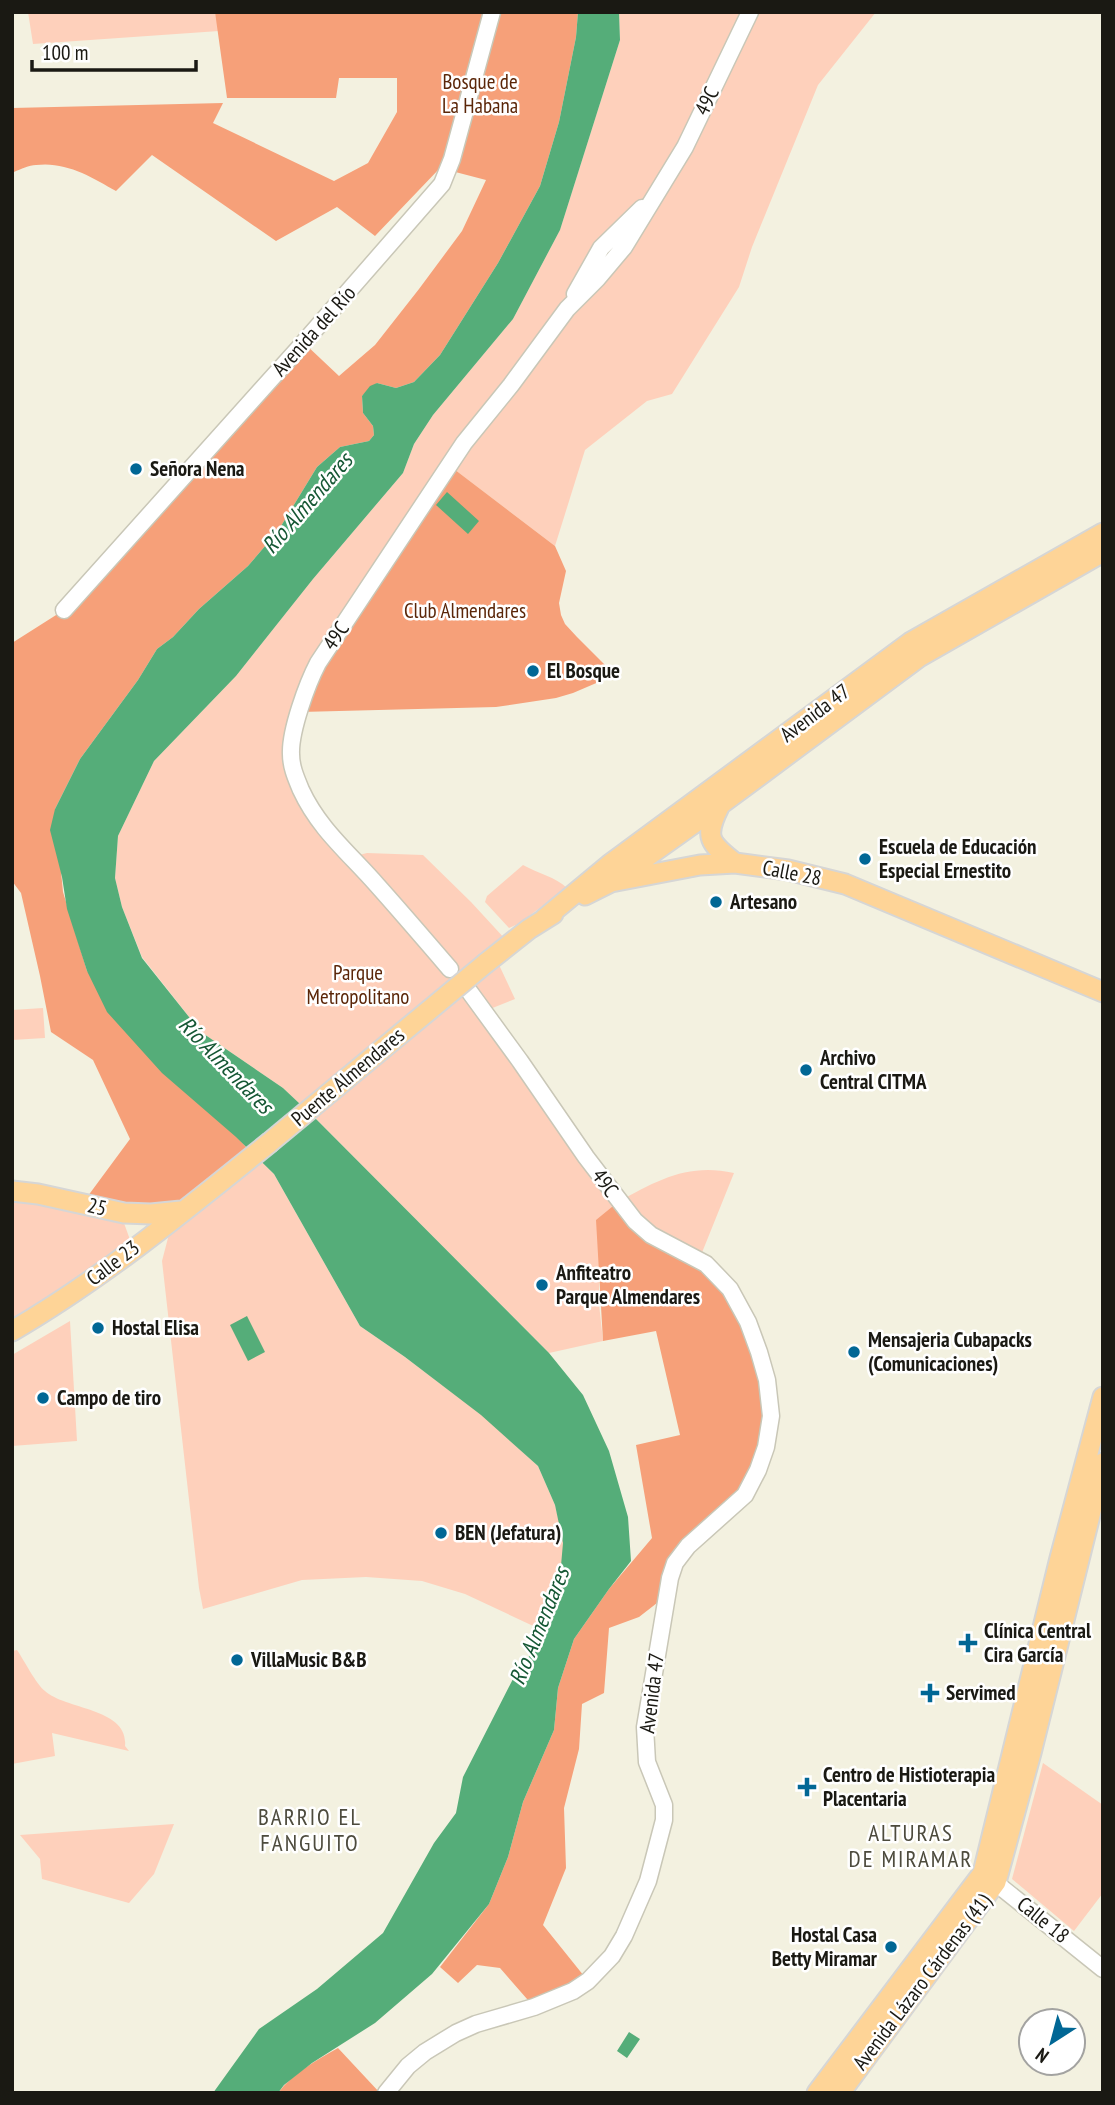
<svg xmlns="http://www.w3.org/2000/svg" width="1115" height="2105" viewBox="0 0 1115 2105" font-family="'PT Sans Narrow',sans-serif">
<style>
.green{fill:#fed0bb}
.forest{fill:#f6a079}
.water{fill:#55ad79}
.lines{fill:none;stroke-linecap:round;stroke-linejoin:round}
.minor-casing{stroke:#c9c7b7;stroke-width:19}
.major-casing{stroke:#d6d6d5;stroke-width:23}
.minor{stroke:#fff;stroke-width:16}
.major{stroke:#fed497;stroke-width:19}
.major-bridge-casing{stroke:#d6d6d5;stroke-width:23;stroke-linecap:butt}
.major-bridge{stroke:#fed497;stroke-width:19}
.poi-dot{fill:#016795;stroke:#fff;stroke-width:2.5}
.labels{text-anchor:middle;stroke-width:5;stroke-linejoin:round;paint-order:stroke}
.park-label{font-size:21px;fill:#5b2608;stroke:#fff}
.street-label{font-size:21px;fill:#1a1913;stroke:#fff}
.poi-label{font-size:21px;font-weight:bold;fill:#1a1913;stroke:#fff;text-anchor:start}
.water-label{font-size:23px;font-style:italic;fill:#155734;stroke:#fff}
.neighbourhood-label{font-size:23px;letter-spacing:2px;fill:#4d4b3d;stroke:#fff}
</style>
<rect width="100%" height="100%" fill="#f3f1e0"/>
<path class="green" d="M 28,12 L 215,12 L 219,31 L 33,44 Z
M 619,12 L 876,12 L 818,85 L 752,247 L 739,287 L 672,394 L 647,401 L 585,450 L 555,546 L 450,466 L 307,685 L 293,773 L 351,857 L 367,853 L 423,855 L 471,902 L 506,940 L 492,950 L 515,999 L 485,1011 L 618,1202 C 658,1180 688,1163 734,1173 L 699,1260 L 599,1277 L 599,1304 L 603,1341 L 549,1353 L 317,1120 L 283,1088 L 201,1032 L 142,957 L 122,907 L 115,878 L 118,836 L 154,761 L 236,676 L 313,579 L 403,473 L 414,444 L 433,415 L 513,319 L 560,230 L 620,40 Z
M 523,865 C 537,873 556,877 567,888 L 518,924 L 509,928 L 485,902 L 487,896 Z
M 43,1008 L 45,1038 L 12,1040 L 12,1010 Z
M 247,1148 L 274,1174 L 360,1326 L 405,1357 L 482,1415 L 538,1466 L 555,1505 L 564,1543 L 559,1588 L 544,1631 L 465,1594 L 422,1581 L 366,1577 L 302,1580 L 203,1609 L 199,1588 L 162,1261 L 168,1238 L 176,1216 L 210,1191 Z
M 12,1191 L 120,1212 L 133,1248 L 12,1331 Z
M 70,1321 L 77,1441 L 12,1446 L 12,1355 Z
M 17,1650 C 24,1660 36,1684 45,1691 C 66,1710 129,1708 125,1746 L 129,1751 L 52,1733 L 55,1756 L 12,1764 L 12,1651 Z
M 1043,1763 L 1103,1805 L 1103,1893 L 1074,1931 L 1012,1879 Z
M 174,1824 L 154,1874 L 129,1903 L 42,1879 L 40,1859 L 20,1835 Z"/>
<path class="forest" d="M 215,12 L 578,12 L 576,37 L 559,122 L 540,186 L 498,263 L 440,355 L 414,382 L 396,388 L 377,383 L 362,396 L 363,413 L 373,426 L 374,435 L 369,441 L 340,447 L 317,467 L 278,531 L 248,566 L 199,609 L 173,637 L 157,649 L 138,680 L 80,759 L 55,809 L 63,892 L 87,971 L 247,1148 L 210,1191 L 182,1211 L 82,1204 L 130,1139 L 93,1060 L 51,1032 L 40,976 L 21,893 L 12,881 L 12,643 L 64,610 L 304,343 L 339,376 L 375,345 L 419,289 L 462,231 L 486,180 L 440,168 L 375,236 L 337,207 L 276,241 L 152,155 L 116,191 C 92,177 65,161 36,165 C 29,165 21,169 14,172 L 12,108 L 223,103 L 213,123 L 334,181 L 368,163 L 397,112 L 397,78 L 339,78 L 336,98 L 227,98 Z
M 450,466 L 555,546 L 566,571 L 559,603 L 561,615 L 565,624 L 577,637 L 615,675 L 573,693 L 556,698 L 496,707 L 300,712 L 307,685 Z
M 618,1202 L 719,1276 L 767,1380 L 758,1470 L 700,1533 L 666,1596 L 639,1617 L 609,1628 L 604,1693 L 582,1704 L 579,1749 L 564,1808 L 566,1868 L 543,1925 L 588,1981 L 534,2007 L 500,1968 L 477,1965 L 458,1983 L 440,1967 L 489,1904 L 508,1857 L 523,1802 L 554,1730 L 558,1688 L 574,1639 L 609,1589 L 652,1538 L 636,1445 L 680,1435 L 656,1331 L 603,1341 L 596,1220 Z
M 338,2048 L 380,2093 L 278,2093 C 293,2073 317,2060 338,2048 Z"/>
<path class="water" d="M 578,12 L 619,12 L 620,40 L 560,230 L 513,319 L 433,415 L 414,444 L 403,473 L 313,579 L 236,676 L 154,761 L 118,836 L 115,878 L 122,907 L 142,958 L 201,1032 L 283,1088 L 317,1120 L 549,1353 L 583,1395 L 609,1451 L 628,1517 L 631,1561 L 609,1589 L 574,1639 L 558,1688 L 554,1730 L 523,1802 L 508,1857 L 489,1904 L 432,1974 L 375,2023 L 312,2063 L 284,2085 L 278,2093 L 213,2093 L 259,2029 L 317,1989 L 383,1933 L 434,1843 L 456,1813 L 463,1777 L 514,1677 L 533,1651 L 544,1631 L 559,1588 L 563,1543 L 555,1505 L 538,1466 L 481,1415 L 405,1357 L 360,1326 L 274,1174 L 236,1137 L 162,1073 L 107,1012 L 87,971 L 67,909 L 62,877 L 50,830 L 55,809 L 80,759 L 138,680 L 157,649 L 173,637 L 199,609 L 248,566 L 278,531 L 317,467 L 340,447 L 369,441 L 374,435 L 373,426 L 363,413 L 362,396 L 370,386 L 377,383 L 396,388 L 414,382 L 440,355 L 498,263 L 540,186 L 559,122 L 576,37 Z
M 447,492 L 479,521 L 468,534 L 436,505 Z
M 247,1316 L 265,1352 L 248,1361 L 230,1325 Z
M 629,2032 L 640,2039 L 627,2058 L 617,2051 Z"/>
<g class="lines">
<defs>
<path id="minor" d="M 575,294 L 601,248 L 642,208
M 64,610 L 298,349 L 442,184 L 452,159 L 492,12
M 450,969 C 426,941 402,913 377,885 C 349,853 319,829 301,790 C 296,778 291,767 291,754 C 290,731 307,684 318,663 L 464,443 L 511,385 L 567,309 L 597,279 L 624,247 L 685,147 L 750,12
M 987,1876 L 1103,1969
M 386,2093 L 408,2066 L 425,2052 L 456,2033 L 476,2024 L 534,2007 L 573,1991 L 588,1981 L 612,1956 L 624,1936 L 648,1881 L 664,1820 L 664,1805 L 647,1762 L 645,1727 L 670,1578 L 675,1563 L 688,1546 L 745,1495 L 758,1470 L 766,1447 L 771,1416 L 767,1380 L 759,1352 L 748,1322 L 730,1289 L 706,1264 L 651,1235 L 635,1221 L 586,1157 L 520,1061 L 469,991"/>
<path id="major" d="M 719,807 C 704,837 709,843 735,863
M 617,878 L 721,804 L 919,657 L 1103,552
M 585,895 L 611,882 L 700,865 L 735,863 L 788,870 L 845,884 L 1103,992
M 544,919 L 609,865 L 911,642 L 1103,533
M 486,963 L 529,929 L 553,914
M 12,1191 L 38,1194 L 124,1213 L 151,1214 L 181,1211
M 12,1331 C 103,1278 187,1209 269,1143
M 817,2093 L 983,1873 L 1060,1558 L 1103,1397
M 840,2093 L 996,1882 L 1031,1753 L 1103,1463"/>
</defs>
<use href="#minor" class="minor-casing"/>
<use href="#major" class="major-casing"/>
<use href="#minor" class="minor"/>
<use href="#major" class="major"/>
<defs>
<path id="major-bridge" d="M 269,1143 L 486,963"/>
</defs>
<use href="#major-bridge" class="major-bridge-casing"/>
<use href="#major-bridge" class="major-bridge"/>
</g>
<g class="poi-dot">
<circle cx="136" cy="469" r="7"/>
<circle cx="533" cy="671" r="7"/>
<circle cx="865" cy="859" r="7"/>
<circle cx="716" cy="902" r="7"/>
<circle cx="806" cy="1070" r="7"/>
<circle cx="542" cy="1285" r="7"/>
<circle cx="98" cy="1328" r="7"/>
<circle cx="854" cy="1352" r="7"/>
<circle cx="43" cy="1398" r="7"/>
<circle cx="441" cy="1533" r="7"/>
<path d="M964.5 1632.5h7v7h7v7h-7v7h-7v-7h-7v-7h7z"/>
<circle cx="237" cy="1660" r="7"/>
<path d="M926.5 1682.5h7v7h7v7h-7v7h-7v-7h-7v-7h7z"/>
<path d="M803.5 1776.5h7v7h7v7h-7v7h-7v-7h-7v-7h7z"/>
<circle cx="891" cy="1947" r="7"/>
</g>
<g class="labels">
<g class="park-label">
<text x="480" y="89">Bosque de<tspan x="480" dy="24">La Habana</tspan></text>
<text x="465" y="618">Club Almendares</text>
<text x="358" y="980">Parque<tspan x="358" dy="24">Metropolitano</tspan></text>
</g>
<g class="street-label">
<text transform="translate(707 101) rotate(-64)" y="7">49C</text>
<text transform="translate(314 331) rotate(-48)" y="7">Avenida del Río</text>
<text transform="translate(336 636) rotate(-56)" y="7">49C</text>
<text transform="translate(815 713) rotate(-37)" y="7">Avenida 47</text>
<text transform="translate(792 873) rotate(11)" y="7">Calle 28</text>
<text transform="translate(348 1077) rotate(-40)" y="7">Puente Almendares</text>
<text transform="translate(605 1183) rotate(54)" y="7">49C</text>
<text transform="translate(97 1207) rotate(13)" y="7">25</text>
<text transform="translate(113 1263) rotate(-37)" y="7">Calle 23</text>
<text transform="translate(652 1693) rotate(-83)" y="7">Avenida 47</text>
<text transform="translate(1043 1920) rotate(39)" y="7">Calle 18</text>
<text transform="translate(922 1982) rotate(-53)" y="7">Avenida Lázaro Cárdenas (41)</text>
</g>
<g class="poi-label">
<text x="150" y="476">Señora Nena</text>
<text x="547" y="678">El Bosque</text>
<text x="879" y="854">Escuela de Educación<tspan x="879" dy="24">Especial Ernestito</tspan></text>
<text x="730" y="909">Artesano</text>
<text x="820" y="1065">Archivo<tspan x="820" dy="24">Central CITMA</tspan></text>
<text x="556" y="1280">Anfiteatro<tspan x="556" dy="24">Parque Almendares</tspan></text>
<text x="112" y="1335">Hostal Elisa</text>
<text x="868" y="1347">Mensajeria Cubapacks<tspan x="868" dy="24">(Comunicaciones)</tspan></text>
<text x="57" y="1405">Campo de tiro</text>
<text x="455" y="1540">BEN (Jefatura)</text>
<text x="984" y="1638">Clínica Central<tspan x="984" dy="24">Cira García</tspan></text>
<text x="251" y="1667">VillaMusic B&amp;B</text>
<text x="946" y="1700">Servimed</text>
<text x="823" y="1782">Centro de Histioterapia<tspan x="823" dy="24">Placentaria</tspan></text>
<text x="877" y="1942" text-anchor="end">Hostal Casa<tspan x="877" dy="24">Betty Miramar</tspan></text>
</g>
<g class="water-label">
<text transform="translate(307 503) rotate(-49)" y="8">Río Almendares</text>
<text transform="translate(226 1065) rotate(46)" y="8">Río Almendares</text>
<text transform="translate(539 1626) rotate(-68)" y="8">Río Almendares</text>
</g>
<g class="neighbourhood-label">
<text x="310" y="1825">BARRIO EL<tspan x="310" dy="26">FANGUITO</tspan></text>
<text x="911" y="1841">ALTURAS<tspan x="911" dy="26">DE MIRAMAR</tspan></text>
</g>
</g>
<rect width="1115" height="2105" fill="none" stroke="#1a1913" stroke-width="28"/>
<g transform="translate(1052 2042) rotate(216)"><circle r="33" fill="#ffffff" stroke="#a3a3a1" stroke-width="2"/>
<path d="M0-5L12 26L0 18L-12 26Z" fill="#016795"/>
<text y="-10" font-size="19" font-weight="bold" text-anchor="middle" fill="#1a1913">N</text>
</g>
<path d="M32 60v10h164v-10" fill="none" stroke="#1a1913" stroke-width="3.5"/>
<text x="42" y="60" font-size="21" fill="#1a1913" stroke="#ffffff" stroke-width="5" paint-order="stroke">100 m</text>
</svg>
